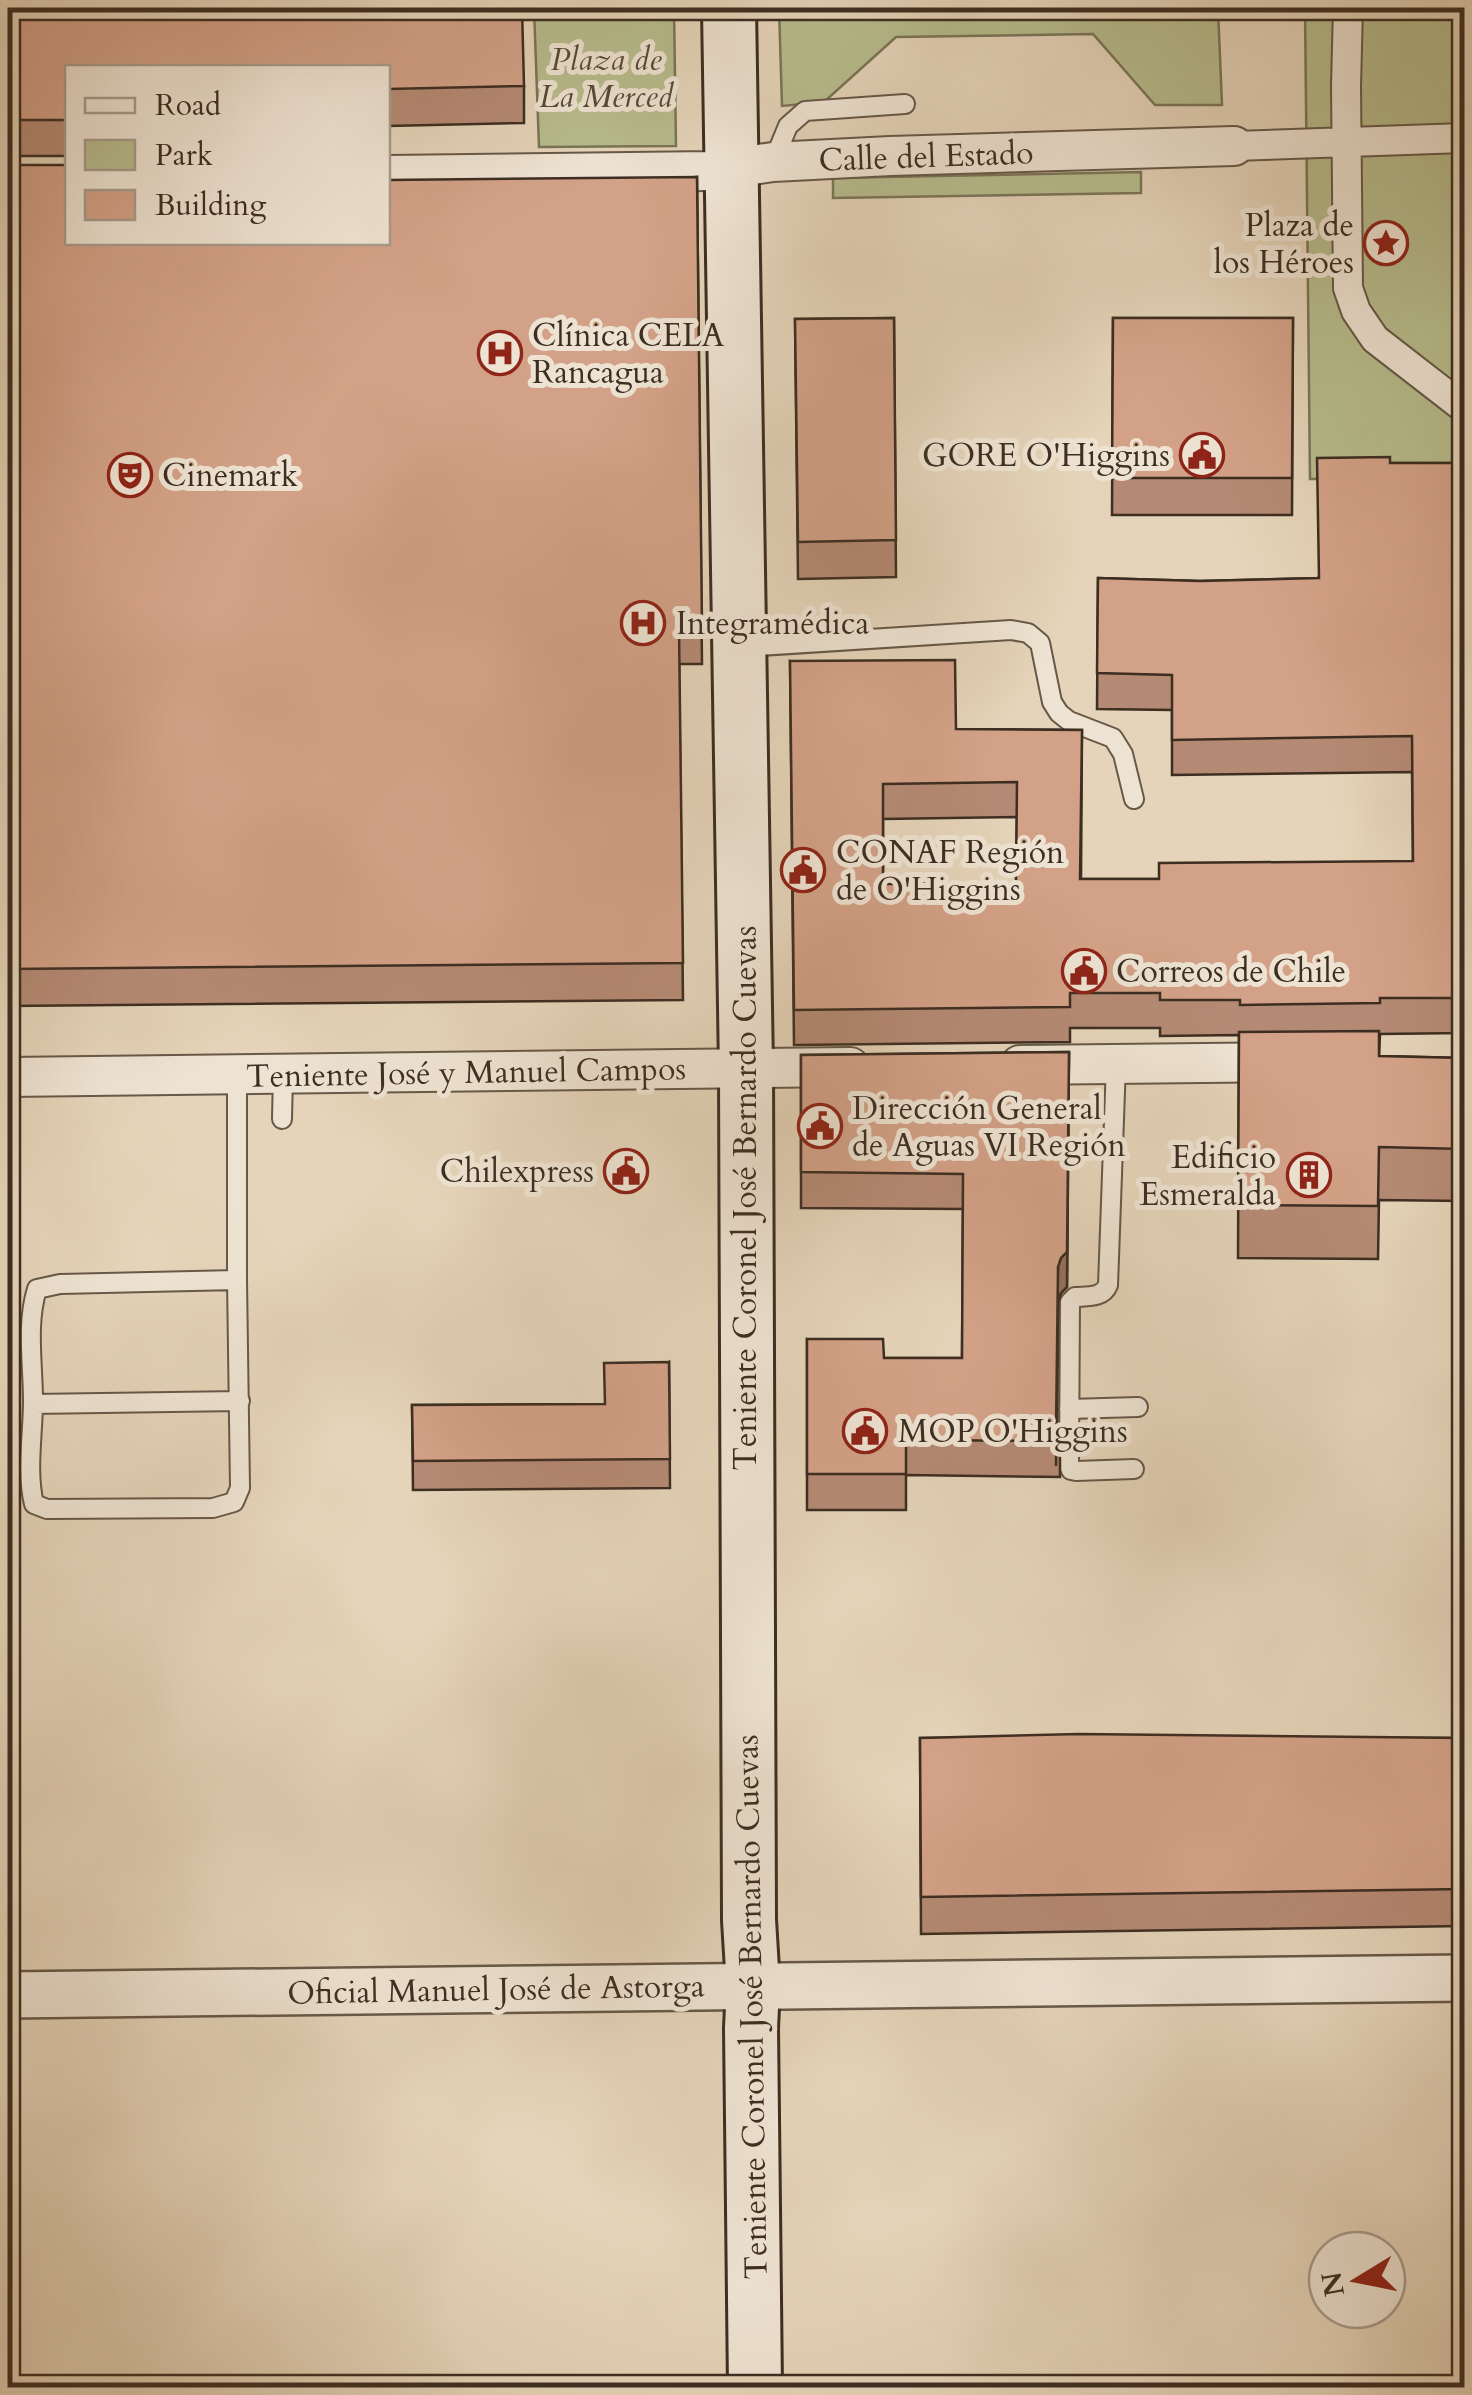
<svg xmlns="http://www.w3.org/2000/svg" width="1472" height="2395" viewBox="0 0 1472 2395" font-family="Cardo,serif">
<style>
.green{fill:#b7bc8d;stroke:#7a7558;stroke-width:2.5}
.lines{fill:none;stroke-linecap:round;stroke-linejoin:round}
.service-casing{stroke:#675848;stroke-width:22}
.pedestrian-casing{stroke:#675848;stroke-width:32}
.minor-casing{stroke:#675848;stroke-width:42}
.tertiary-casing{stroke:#675848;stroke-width:50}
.secondary-casing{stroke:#3d2e22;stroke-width:58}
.service{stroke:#eee3d2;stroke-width:18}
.pedestrian{stroke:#eee3d2;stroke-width:28}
.minor{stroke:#eee3d2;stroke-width:38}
.tertiary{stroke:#eee3d2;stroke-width:45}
.secondary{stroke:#eee3d2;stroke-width:52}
.wall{fill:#b58a74;stroke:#3d2e22;stroke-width:2.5;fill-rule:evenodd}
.shaded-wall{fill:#94715e;stroke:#3d2e22;stroke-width:2.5}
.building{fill:#d3a187;stroke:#3d2e22;stroke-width:2.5;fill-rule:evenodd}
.labels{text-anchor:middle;stroke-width:10;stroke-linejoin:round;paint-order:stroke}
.park-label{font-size:32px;font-style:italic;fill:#554a37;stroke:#eee3d2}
.street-label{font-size:32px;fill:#3d2e22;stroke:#eee3d2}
.poi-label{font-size:32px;fill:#3d2e22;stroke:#eee3d2;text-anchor:start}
</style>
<rect width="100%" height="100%" fill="#e5d4b9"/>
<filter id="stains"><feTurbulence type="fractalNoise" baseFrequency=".002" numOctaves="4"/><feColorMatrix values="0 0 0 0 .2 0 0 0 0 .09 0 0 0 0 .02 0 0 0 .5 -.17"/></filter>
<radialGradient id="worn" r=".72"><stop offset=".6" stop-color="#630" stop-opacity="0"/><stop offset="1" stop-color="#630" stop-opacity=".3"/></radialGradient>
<path class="green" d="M 534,8 L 674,8 L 676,146 L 539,147 Z
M 779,8 L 1218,8 L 1222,105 L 1155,105 L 1093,34 L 896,37 L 824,102 L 782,106 Z
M 1305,8 L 1464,8 L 1464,478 L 1310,479 Z
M 1141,172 L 1141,193 L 833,198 L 833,178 Z"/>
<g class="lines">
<defs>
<path id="service" d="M 773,162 L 788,126 L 805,111 L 905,104
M 744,647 L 1011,630 L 1028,633 L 1040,643 L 1052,702 L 1059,713 L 1069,721 L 1113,738 L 1123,754 L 1134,799
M 1116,1064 L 1108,1285 C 1103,1298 1087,1296 1075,1297 L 1070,1302 L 1069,1466 L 1071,1470 L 1076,1471 L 1134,1469
M 282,1119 L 283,1074
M 237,1280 L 60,1284 L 37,1289 C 26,1324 33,1364 33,1401 C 33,1435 26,1471 34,1504 L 47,1509 L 213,1508 L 234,1502 L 240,1488 L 237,1280 L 237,1074
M 33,1404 L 240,1401
M 1069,1409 L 1138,1407"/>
<path id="pedestrian" d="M 1348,8 L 1346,86 L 1348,288 L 1356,311 L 1375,339 L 1464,408
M 1234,146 L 1464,138"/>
<path id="minor" d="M 388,175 L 710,171 L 773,162 L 890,156 L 1234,146
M 1020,1065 L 1290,1062
M 8,1077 L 850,1067"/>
<path id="tertiary" d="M 8,1995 L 1464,1978"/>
<path id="secondary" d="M 729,8 L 746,1069 L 749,1920 L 753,1986 L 751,2028 L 755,2388"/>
</defs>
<use href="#service" class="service-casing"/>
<use href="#pedestrian" class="pedestrian-casing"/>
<use href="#minor" class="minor-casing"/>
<use href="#tertiary" class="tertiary-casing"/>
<use href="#secondary" class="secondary-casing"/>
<use href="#service" class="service"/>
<use href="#pedestrian" class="pedestrian"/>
<use href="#minor" class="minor"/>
<use href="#tertiary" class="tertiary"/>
<use href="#secondary" class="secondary"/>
</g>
<path class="wall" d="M 8,8 L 524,86 L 524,123 L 388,126 L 388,68 L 68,68 L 68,156 L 11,156 L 11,142 L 8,142 Z
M 8,171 L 68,242 L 697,177 L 702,664 L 679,664 L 683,1000 L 8,1006 Z
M 894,318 L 896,577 L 798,579 L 795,319 Z
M 1113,318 L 1293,318 L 1292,515 L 1112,515 Z
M 1390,463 L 1464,463 L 1464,1033 L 1380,1034 L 1379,1056 L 1464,1058 L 1464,1201 L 1379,1200 L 1378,1259 L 1238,1258 L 1239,1035 L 1160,1036 L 1160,1028 L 1070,1028 L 1070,1042 L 794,1045 L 790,661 L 956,729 L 1082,730 L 1081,879 L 1159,879 L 1413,861 L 1412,772 L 1172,775 L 1172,710 L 1097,709 L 1098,578 L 1200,581 L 1318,578 ZM 1017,817 L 1016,884 L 883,884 L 883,819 Z
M 1069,1052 L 1067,1287 L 1061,1293 L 1058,1302 L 1057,1431 L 1060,1441 L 1060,1477 L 906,1475 L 906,1510 L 807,1510 L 807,1339 L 884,1358 L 962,1358 L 963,1209 L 801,1208 L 801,1055 Z
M 669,1362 L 670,1488 L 413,1490 L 412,1405 L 604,1404 Z
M 920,1738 L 1464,1738 L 1464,1926 L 921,1934 Z"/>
<path class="shaded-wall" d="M 1069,1052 L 1067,1287 L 1061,1293 L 1058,1302 L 1056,1466 L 1058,1267 Z"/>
<path class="building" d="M 8,8 L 522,8 L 524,86 L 388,89 L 388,68 L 68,68 L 68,120 L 11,120 L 11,105 L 8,105 Z
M 12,165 L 68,165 L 68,242 L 388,242 L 388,180 L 697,177 L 702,627 L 679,628 L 683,963 L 8,969 L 8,171 L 13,171 Z
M 894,318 L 896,540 L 798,542 L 795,319 Z
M 1113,318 L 1293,318 L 1292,478 L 1112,478 Z
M 1390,457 L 1390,463 L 1464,463 L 1464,998 L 1380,998 L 1380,1003 L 1240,1005 L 1240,1000 L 1160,1000 L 1160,993 L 1070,993 L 1070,1007 L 794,1010 L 790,661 L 955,660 L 956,729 L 1082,730 L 1080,879 L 1159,879 L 1159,863 L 1413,861 L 1412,736 L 1172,740 L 1172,675 L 1097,673 L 1098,578 L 1200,581 L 1319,578 L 1317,458 ZM 1017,782 L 1016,884 L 883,884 L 883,784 Z
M 1379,1031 L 1379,1056 L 1464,1058 L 1464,1149 L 1379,1147 L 1378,1206 L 1238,1205 L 1239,1032 Z
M 1069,1052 L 1067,1252 L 1061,1258 L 1058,1267 L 1056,1431 L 1060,1441 L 906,1440 L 906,1474 L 807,1474 L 807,1339 L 883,1339 L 884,1358 L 962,1358 L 963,1174 L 801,1172 L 801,1055 Z
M 669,1362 L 670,1459 L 413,1461 L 412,1405 L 605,1404 L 604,1363 Z
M 1079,1734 L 1464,1738 L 1464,1889 L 921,1897 L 920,1738 Z"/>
<defs>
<symbol id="sight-ring" viewBox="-11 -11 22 22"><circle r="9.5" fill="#eee3d2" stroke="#8f2418" stroke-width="1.5"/><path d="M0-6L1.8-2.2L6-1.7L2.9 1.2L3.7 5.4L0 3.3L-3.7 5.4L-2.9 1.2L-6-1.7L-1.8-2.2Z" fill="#8f2418"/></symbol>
<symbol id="hospital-ring" viewBox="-11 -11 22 22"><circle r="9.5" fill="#eee3d2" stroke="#8f2418" stroke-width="1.5"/><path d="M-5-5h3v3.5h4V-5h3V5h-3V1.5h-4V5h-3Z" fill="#8f2418"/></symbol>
<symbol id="civic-ring" viewBox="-11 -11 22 22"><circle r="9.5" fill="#eee3d2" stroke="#8f2418" stroke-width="1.5"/><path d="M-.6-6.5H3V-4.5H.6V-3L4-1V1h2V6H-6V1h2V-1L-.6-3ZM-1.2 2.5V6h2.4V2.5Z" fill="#8f2418"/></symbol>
<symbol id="theatre-ring" viewBox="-11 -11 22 22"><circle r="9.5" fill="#eee3d2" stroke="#8f2418" stroke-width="1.5"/><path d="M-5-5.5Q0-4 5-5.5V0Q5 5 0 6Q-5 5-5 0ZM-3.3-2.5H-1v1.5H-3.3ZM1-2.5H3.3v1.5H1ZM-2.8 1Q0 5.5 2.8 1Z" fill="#8f2418"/></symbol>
<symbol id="building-ring" viewBox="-11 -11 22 22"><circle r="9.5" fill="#eee3d2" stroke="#8f2418" stroke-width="1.5"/><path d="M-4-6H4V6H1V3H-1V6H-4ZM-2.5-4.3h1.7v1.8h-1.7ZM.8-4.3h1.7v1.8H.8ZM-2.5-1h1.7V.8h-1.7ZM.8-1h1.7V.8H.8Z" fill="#8f2418"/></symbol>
</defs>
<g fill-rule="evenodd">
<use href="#sight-ring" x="1361" y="218" width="50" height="50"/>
<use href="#hospital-ring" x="475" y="328" width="50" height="50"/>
<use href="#civic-ring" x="1177" y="430" width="50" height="50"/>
<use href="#theatre-ring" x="105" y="450" width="50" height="50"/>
<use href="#hospital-ring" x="618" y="598" width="50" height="50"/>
<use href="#civic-ring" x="778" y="845" width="50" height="50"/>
<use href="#civic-ring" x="1059" y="946" width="50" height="50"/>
<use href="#civic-ring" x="795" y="1101" width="50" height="50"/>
<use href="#civic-ring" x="601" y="1146" width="50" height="50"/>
<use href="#building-ring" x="1284" y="1150" width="50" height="50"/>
<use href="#civic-ring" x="840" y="1406" width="50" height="50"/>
</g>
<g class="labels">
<g class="park-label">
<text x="606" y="70">Plaza de<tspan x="606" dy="37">La Merced</tspan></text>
</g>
<g class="street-label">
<text transform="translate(926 156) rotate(-2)" y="11">Calle del Estado</text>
<text transform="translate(466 1072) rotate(-1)" y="11">Teniente José y Manuel Campos</text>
<text transform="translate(745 1198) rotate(-90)" y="11">Teniente Coronel José Bernardo Cuevas</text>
<text transform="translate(496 1989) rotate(-1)" y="11">Oficial Manuel José de Astorga</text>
<text transform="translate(751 2007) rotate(-91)" y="11">Teniente Coronel José Bernardo Cuevas</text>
</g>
<g class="poi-label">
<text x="1354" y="236" text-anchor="end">Plaza de<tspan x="1354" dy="37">los Héroes</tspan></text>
<text x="532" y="346">Clínica CELA<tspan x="532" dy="37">Rancagua</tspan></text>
<text x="1170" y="466" text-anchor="end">GORE O'Higgins</text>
<text x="162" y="486">Cinemark</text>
<text x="676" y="634">Integramédica</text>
<text x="836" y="863">CONAF Región<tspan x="836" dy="37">de O'Higgins</tspan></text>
<text x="1116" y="982">Correos de Chile</text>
<text x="852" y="1119">Dirección General<tspan x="852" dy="37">de Aguas VI Región</tspan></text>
<text x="1276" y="1168" text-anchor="end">Edificio<tspan x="1276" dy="37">Esmeralda</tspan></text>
<text x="594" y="1182" text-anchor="end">Chilexpress</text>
<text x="898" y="1442">MOP O'Higgins</text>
</g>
</g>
<rect width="1472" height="2395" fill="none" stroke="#e5d4b9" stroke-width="40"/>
<rect x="10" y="10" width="1452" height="2375" fill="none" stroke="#3d2e22" stroke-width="5"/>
<rect x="20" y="20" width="1432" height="2355" fill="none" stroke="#3d2e22" stroke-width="2.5"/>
<rect x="65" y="65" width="325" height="180" fill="#eee3d2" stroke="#a79b8c" stroke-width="2.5"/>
<rect x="85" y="98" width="50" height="15" fill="#eee3d2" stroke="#a79b8c" stroke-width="2.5"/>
<text x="155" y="115" font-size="30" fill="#3d2e22">Road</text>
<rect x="85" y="140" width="50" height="30" fill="#b7bc8d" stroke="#a79b8c" stroke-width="2.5"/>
<text x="155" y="165" font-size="30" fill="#3d2e22">Park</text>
<rect x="85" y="190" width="50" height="30" fill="#d3a187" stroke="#a79b8c" stroke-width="2.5"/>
<text x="155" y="215" font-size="30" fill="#3d2e22">Building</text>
<g transform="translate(1357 2280) rotate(260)"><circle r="48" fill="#eee3d2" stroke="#a79b8c" stroke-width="2.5"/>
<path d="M0-8L18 38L0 25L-18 38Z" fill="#8f2418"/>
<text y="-15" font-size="28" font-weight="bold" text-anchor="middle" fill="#3d2e22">N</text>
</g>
<rect width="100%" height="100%" filter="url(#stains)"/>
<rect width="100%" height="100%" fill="url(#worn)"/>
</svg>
